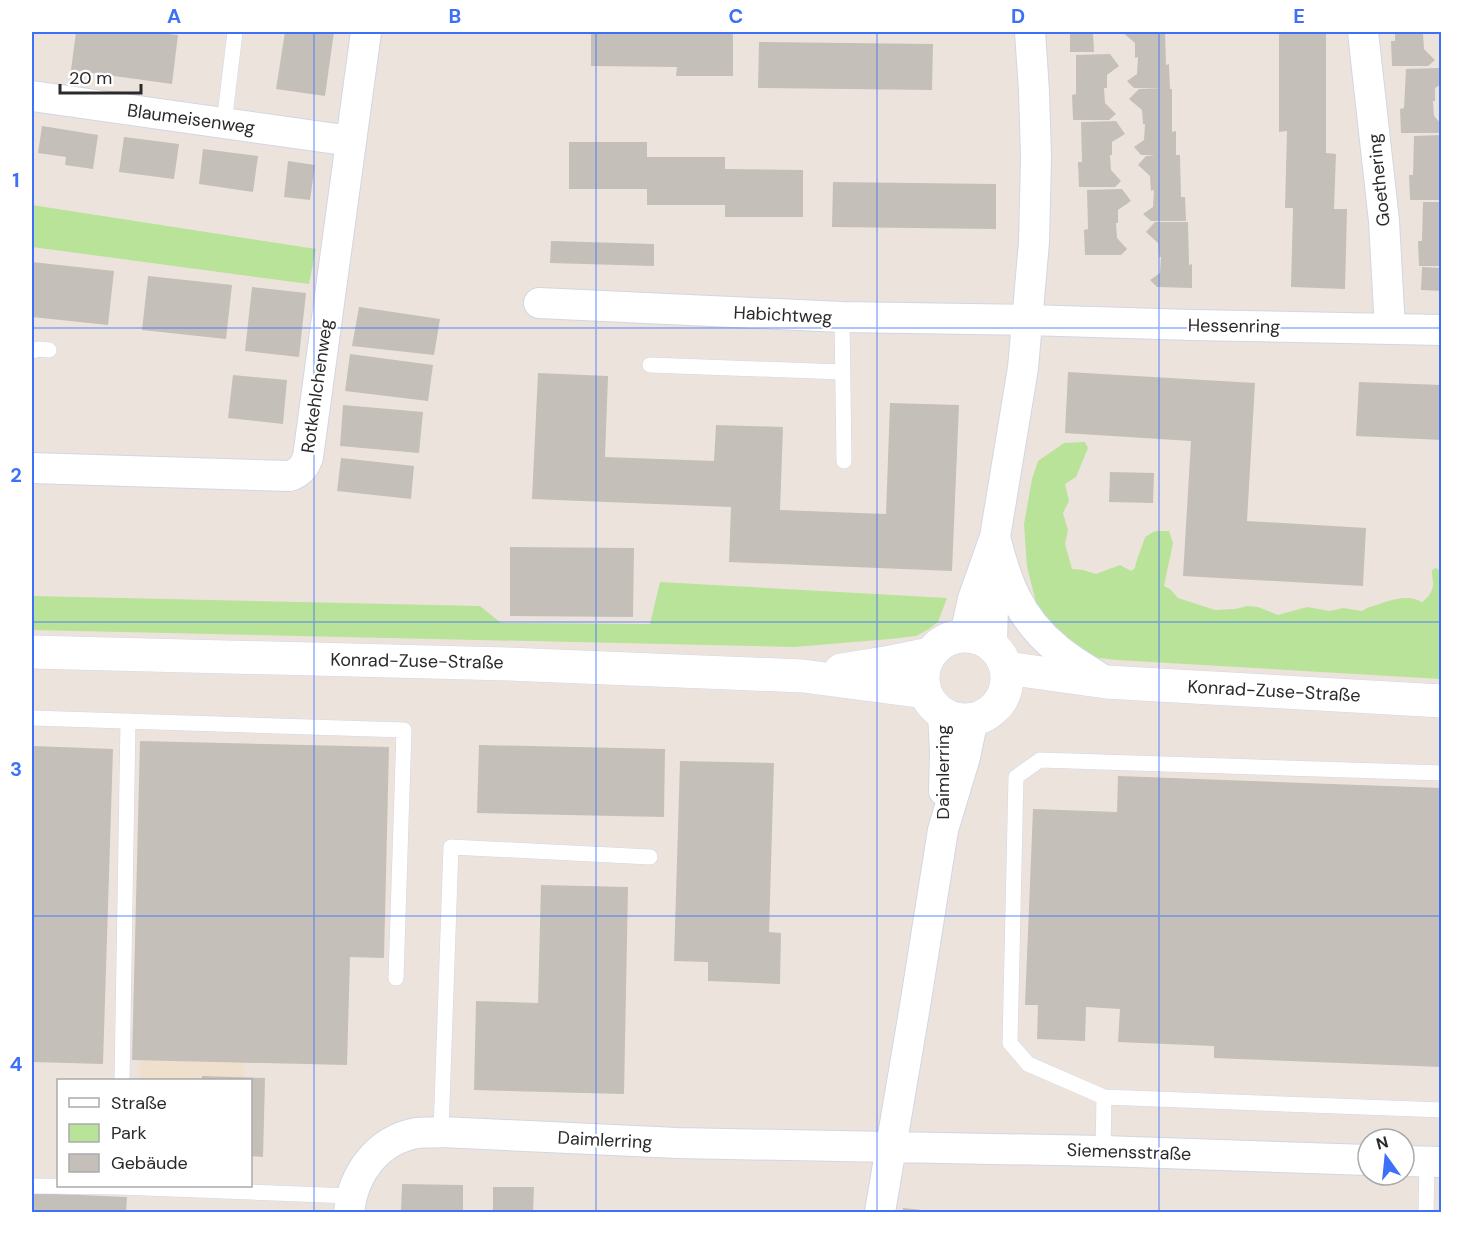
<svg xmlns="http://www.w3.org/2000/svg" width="1473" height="1244" viewBox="0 0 1473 1244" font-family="'DM Sans',sans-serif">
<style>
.education{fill:#eee0cc}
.green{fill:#b9e399}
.building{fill:#c4bfb8}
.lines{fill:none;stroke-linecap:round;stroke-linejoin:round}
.lane-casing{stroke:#d2d6e3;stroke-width:16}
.street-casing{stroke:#d2d6e3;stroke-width:32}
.secondary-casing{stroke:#d2d6e3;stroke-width:34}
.lane{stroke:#fff;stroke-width:15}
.street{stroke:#fff;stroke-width:30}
.secondary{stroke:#fff;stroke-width:33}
.grid{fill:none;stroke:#3d70f9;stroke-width:1.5;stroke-opacity:0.55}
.labels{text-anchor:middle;stroke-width:4.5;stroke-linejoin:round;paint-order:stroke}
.street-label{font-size:18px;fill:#2a2a2a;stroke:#fff}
.neatline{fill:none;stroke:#3d70f9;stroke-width:2}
.grid-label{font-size:20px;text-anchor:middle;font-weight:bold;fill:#3d70f9}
</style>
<rect width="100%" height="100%" fill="#ece4dc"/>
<path class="education" d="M 140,1060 L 244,1063 L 244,1077 L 265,1078 L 263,1157 L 251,1156 L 250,1080 L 139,1080 Z"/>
<path class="green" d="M 32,205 L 316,249 L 309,284 L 32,247 Z
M 1085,442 L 1088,448 L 1076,477 L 1065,484 L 1069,501 L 1063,513 L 1068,530 L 1065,544 L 1072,569 L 1083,570 L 1096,574 L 1120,565 L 1131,571 L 1135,568 C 1137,557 1142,548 1145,537 L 1155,531 L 1169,531 L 1173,543 L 1164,586 L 1170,589 L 1178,598 L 1215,610 L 1235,609 L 1247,606 L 1258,607 L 1278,615 L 1307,607 L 1330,611 L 1343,608 L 1362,611 L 1367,608 C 1384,603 1405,592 1422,602 C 1427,599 1433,591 1433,585 C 1434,581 1431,576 1432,570 L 1436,568 L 1441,571 L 1441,679 L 1117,660 L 1091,657 L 1050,627 L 1036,602 L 1027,567 L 1024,524 L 1032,479 L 1038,461 L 1064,443 Z
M 660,582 L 947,598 L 938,622 L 929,629 L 916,636 L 890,639 L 794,647 L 32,630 L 32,596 L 480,606 L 501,623 L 650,624 Z"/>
<path class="building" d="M 76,32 L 148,32 L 178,35 L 172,84 L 71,70 Z
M 285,32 L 334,32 L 325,96 L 276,89 Z
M 591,32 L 733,32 L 733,76 L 676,76 L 677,67 L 591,66 Z
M 1070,32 L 1093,32 L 1094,52 L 1070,52 Z
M 1122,32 L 1165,32 L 1166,65 L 1169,64 L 1170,89 L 1172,89 L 1172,132 L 1176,131 L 1176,155 L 1180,155 L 1181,197 L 1185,197 L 1186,221 L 1151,221 L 1143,214 L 1153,207 L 1154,190 L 1151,191 L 1150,176 L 1138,165 L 1146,156 L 1155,155 L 1141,155 L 1134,147 L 1144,140 L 1145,124 L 1143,124 L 1142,110 L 1129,99 L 1139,89 L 1163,88 L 1134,88 L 1127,81 L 1137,74 L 1138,57 L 1135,58 L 1135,43 Z
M 1279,32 L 1326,32 L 1326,153 L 1336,154 L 1334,209 L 1347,209 L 1345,289 L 1291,287 L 1293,208 L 1285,208 L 1287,131 L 1279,132 Z
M 1395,32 L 1428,32 L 1428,33 L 1423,34 L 1424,49 L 1435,60 L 1428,66 L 1392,66 L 1391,41 L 1395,41 Z
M 759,42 L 933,44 L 932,90 L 758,88 Z
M 1110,54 L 1119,66 L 1107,75 L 1107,88 L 1104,88 L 1105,103 L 1116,114 L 1109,120 L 1073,120 L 1072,95 L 1076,94 L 1076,55 Z
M 1439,68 L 1442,71 L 1442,84 L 1435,88 L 1435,101 L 1433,101 L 1434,116 L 1442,125 L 1442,130 L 1438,133 L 1401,133 L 1400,109 L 1404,108 L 1406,69 Z
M 1116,121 L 1125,134 L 1112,142 L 1112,155 L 1110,155 L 1111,170 L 1121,181 L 1115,187 L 1079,187 L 1078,162 L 1082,162 L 1081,122 Z
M 42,126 L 98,135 L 93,169 L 65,165 L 66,157 L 38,153 Z
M 1442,135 L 1442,200 L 1410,200 L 1409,175 L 1413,175 L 1414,136 Z
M 124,137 L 179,144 L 174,179 L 119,172 Z
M 569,142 L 647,142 L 647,157 L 725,157 L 725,169 L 803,170 L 803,217 L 725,217 L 725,205 L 647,205 L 647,189 L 569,189 Z
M 203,149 L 258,156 L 253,192 L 199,184 Z
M 288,161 L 315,165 L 310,200 L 284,197 Z
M 833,182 L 996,184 L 996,229 L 832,227 Z
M 1122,189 L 1131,201 L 1118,210 L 1118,223 L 1116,223 L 1117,238 L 1127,249 L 1121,255 L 1085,255 L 1084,230 L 1088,229 L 1087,190 Z
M 1423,202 L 1442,202 L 1442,266 L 1419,266 L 1418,241 L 1422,241 Z
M 1155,222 L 1188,222 L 1189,265 L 1192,264 L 1192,288 L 1157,287 L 1150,280 L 1160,273 L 1161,257 L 1159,257 L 1158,243 L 1146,232 Z
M 551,241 L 654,244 L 654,266 L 550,263 Z
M 32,262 L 114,271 L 108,325 L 32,317 Z
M 1422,267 L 1442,268 L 1442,291 L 1421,290 Z
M 148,276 L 232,285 L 226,339 L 142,330 Z
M 252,287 L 306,293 L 299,357 L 245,351 Z
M 359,307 L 440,319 L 434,355 L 352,346 Z
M 350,354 L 433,365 L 428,401 L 345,391 Z
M 1068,372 L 1255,383 L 1247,521 L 1366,528 L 1363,586 L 1183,576 L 1191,441 L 1065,433 Z
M 538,373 L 608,376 L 605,457 L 714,461 L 716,425 L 783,427 L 780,510 L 886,514 L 890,403 L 959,405 L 952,571 L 729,562 L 731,507 L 532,499 Z
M 233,375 L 287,380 L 283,424 L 228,418 Z
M 1359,382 L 1442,385 L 1442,440 L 1356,436 Z
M 343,405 L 423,412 L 419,453 L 340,446 Z
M 341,458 L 414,466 L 411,499 L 337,491 Z
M 1110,472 L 1154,473 L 1153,503 L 1109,502 Z
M 510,547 L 634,548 L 633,617 L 510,616 Z
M 140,741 L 389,747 L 384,958 L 350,957 L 347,1065 L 132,1060 Z
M 479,745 L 665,749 L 664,817 L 477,813 Z
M 32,746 L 113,749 L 103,1064 L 32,1062 Z
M 680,761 L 774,763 L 769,932 L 781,933 L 780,984 L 708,981 L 708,962 L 674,961 Z
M 1118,776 L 1442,788 L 1442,1067 L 1214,1058 L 1214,1046 L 1118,1042 L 1120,1009 L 1086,1007 L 1085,1041 L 1037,1039 L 1038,1005 L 1025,1005 L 1033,809 L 1117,812 Z
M 541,885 L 628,887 L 624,1094 L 474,1090 L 476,1001 L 538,1003 Z
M 202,1076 L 265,1078 L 263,1157 L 250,1156 L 250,1080 L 202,1080 Z
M 402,1184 L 463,1185 L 463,1212 L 401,1212 Z
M 493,1187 L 534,1187 L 533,1212 L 493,1212 Z
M 32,1193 L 127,1197 L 126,1212 L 32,1212 Z
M 903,1208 L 932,1211 L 932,1212 L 903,1212 Z"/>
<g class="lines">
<defs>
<path id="lane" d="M 224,124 L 235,32
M 842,317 L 844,461
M 32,351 L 39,349 L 49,350
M 650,365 L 843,372
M 32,718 L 404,730 L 396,978
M 122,1080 L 128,721
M 1104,1097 L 1442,1110
M 441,1132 L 451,847 L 650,857
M 1103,1151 L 1104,1097 L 1028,1064 L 1010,1043 L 1016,777 L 1040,760 L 1442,773
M 32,1186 L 120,1187 L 350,1196
M 1426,1212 L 1427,1162"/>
<path id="street" d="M 1363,32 L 1384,221 L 1390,329
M 32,96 L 351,141
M 539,303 L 842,317 L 1027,320 L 1193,325 L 1442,330
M 32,468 L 290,476 C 300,472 304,468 308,457 L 366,32
M 995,537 C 1006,581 1019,618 1056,648 C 1071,661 1090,671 1106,682
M 965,635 L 973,599 L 995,537 L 1023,368 L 1034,242 L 1036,158 L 1034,91 L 1030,32
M 992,645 L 994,564
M 943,713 L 945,752 L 944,791
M 1404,1161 L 1442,1162
M 349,1212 C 353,1174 377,1140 417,1133 C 425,1132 433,1133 441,1132 L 677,1143 L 1103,1151 L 1368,1160
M 880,1212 L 915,1006 L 943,830 L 965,757 L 973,719"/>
<path id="secondary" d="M923 678a42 42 0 1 1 84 0a42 42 0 1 1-84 0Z
M 32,652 L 508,664 L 803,676 L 925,692
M 1006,668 L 1106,682 L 1442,701
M 841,670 L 891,662 L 930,654"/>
</defs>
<use href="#lane" class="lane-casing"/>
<use href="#street" class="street-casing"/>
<use href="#secondary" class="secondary-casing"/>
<use href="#lane" class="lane"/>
<use href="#street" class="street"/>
<use href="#secondary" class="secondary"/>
</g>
<path class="grid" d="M 314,32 L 314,1212M 596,32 L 596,1212M 877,32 L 877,1212M 1159,32 L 1159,1212M 32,328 L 1442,328M 32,622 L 1442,622M 32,916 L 1442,916"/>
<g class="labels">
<g class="street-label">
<text transform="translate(191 119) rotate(8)" y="6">Blaumeisenweg</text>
<text transform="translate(1379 180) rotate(-96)" y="6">Goethering</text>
<text transform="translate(783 315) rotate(3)" y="6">Habichtweg</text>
<text transform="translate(1234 326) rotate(1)" y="6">Hessenring</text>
<text transform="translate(317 386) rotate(-82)" y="6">Rotkehlchenweg</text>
<text transform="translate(417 661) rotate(1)" y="6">Konrad-Zuse-Straße</text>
<text transform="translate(1274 691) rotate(3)" y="6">Konrad-Zuse-Straße</text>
<text transform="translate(943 772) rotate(-90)" y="6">Daimlerring</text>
<text transform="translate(605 1140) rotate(3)" y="6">Daimlerring</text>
<text transform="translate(1129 1152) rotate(2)" y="6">Siemensstraße</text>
</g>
</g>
<rect width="1473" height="1244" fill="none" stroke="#ffffff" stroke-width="66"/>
<rect x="57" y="1079" width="195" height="108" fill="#ffffff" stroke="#aaaaaa" stroke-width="1.5"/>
<rect x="69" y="1098" width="30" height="9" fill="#ffffff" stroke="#aaaaaa" stroke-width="1.5"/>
<text x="111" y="1109" font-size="18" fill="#2a2a2a">Straße</text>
<rect x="69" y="1124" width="30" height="18" fill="#b9e399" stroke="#aaaaaa" stroke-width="1.5"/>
<text x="111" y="1139" font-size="18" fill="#2a2a2a">Park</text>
<rect x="69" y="1154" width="30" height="18" fill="#c4bfb8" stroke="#aaaaaa" stroke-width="1.5"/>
<text x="111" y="1169" font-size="18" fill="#2a2a2a">Gebäude</text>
<g transform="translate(1386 1157) rotate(345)"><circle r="28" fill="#ffffff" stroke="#aaaaaa" stroke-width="1.5"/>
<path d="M0-4.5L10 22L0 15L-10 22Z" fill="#3d70f9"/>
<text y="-9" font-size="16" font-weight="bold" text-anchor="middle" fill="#2a2a2a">N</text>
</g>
<path d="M60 84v9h81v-9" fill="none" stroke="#2a2a2a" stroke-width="3"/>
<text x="69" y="84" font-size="18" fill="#2a2a2a" stroke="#ffffff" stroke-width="4.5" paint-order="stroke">20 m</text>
<rect x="33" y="33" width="1407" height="1178" class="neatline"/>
<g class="grid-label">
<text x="174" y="23">A</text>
<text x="455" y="23">B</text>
<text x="736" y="23">C</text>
<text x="1018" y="23">D</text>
<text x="1299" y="23">E</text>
<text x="16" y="187">1</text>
<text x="16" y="482">2</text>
<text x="16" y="776">3</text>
<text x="16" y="1071">4</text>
</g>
</svg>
